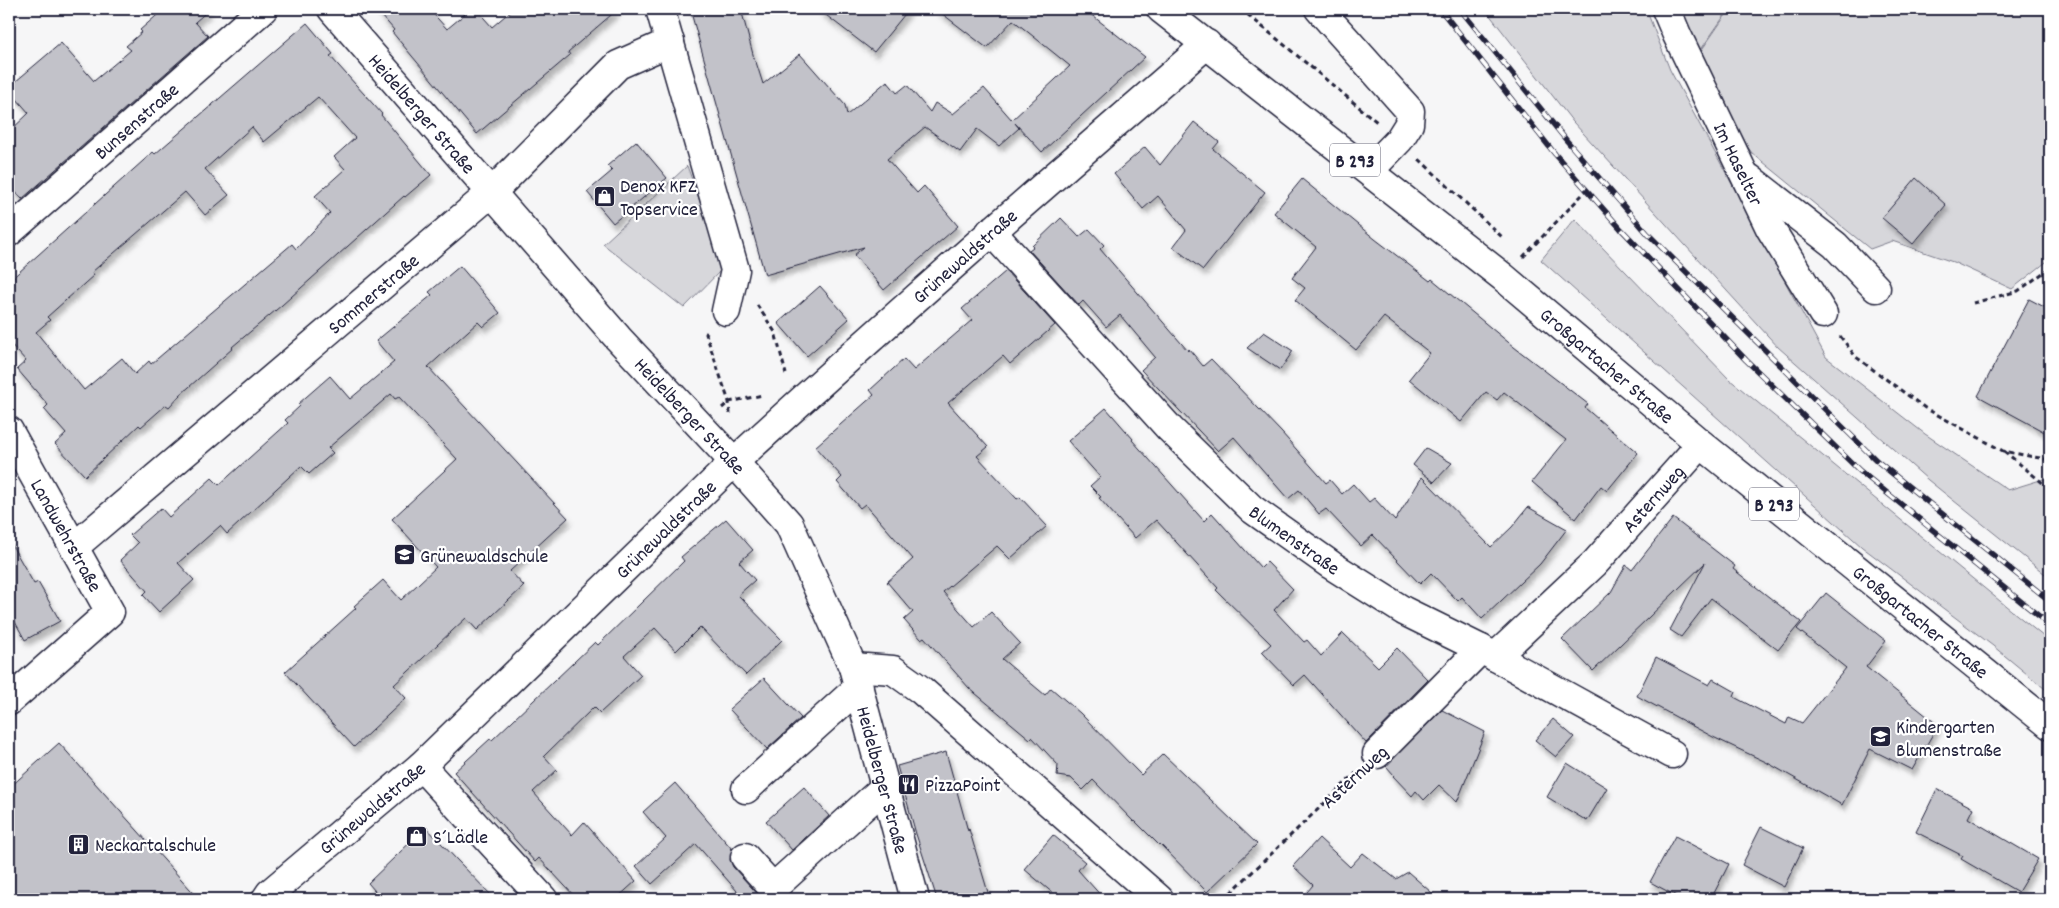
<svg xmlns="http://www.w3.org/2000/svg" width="2059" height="908" viewBox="0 0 2059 908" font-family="Dekko,sans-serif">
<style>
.green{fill:#d7d7db;stroke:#7c7c8b}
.building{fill:#c2c2c9;stroke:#22223b;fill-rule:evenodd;filter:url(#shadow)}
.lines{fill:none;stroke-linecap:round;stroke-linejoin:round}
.minor-casing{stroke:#22223b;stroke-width:31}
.major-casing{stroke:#22223b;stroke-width:31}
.path{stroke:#22223b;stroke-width:3;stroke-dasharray:5 4;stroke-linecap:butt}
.minor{stroke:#fff;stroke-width:28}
.major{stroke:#fff;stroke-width:28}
.rail-casing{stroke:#22223b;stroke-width:5.5}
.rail{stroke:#fff;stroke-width:4;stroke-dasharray:11;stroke-linecap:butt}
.labels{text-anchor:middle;stroke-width:4.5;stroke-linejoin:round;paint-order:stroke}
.shield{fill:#fff;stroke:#646476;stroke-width:1}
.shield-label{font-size:19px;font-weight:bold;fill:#22223b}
.street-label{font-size:20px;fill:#22223b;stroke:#fff}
.poi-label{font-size:20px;fill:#22223b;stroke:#fff;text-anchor:start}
</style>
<defs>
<filter id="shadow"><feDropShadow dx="3" dy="5.5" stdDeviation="2.5" flood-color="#0004"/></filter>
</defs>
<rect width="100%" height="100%" fill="#f6f6f7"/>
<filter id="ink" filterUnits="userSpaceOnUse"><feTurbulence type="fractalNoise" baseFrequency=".02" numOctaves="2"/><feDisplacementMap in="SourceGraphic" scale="10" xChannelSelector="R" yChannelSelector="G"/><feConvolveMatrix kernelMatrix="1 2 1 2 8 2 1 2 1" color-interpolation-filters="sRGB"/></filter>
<g filter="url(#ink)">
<path class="green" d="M 1485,9 L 1646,9 L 1670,70 L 1826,357 L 1925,434 L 2008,490 L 2050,477 L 2050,578 L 1928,480 L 1778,347 L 1573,122 Z
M 1670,9 L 1729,9 L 1702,48 L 1696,52 Z
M 1730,9 L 2050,9 L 2050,259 L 2012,289 L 1953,262 L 1892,241 L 1870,249 L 1752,153 L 1712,97 L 1694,61 Z
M 687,166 L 724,267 L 684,308 L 603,244 Z
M 1575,219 L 1729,379 L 2050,642 L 2050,693 L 1993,646 L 1862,547 L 1541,260 Z"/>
<path class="building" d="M 164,9 L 210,9 L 195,22 L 208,36 L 22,199 L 9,185 L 9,132 L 29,113 L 9,90 L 9,87 L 61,43 L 94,81 L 131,50 L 126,46 L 142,32 L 140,30 Z
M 376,9 L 429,9 L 447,29 L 471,9 L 476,9 L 492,27 L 513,9 L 618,9 L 568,52 L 570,55 L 477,134 L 392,32 L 394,30 Z
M 690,9 L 741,9 L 755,62 L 756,62 L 763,84 L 800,54 L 845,105 L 847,115 L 887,81 L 897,93 L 907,85 L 930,112 L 935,103 L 953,114 L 984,88 L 1012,120 L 1070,66 L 1013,20 L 987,48 L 936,9 L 1084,9 L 1145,57 L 1042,152 L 1015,123 L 1019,128 L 999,146 L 977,129 L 960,152 L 925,127 L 887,159 L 917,193 L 924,186 L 958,226 L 884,290 L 854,255 L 864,247 L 765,275 Z
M 818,9 L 909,9 L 874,52 Z
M 307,23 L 333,54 L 330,56 L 382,114 L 381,115 L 431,175 L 405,197 L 404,196 L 282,305 L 232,347 L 233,348 L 180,395 L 169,407 L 166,405 L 141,427 L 139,425 L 85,476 L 55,444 L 66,434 L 44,409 L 48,405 L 17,369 L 26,361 L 9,342 L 9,281 L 153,152 L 155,154 ZM 318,97 L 355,138 L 334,157 L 345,169 L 315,196 L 330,213 L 296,249 L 292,244 L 151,364 L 149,361 L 135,374 L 122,358 L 84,390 L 36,332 L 50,320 L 47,317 L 94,275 L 92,272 L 185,192 L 205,215 L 229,195 L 205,169 L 252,127 L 264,142 Z
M 1194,122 L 1219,142 L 1213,149 L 1265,192 L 1203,270 L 1173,247 L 1186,230 L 1158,196 L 1143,209 L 1114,174 L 1145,147 L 1160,165 Z
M 636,141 L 667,178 L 613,223 L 587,192 L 612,171 L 607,166 Z
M 1916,178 L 1946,205 L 1913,244 L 1882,218 Z
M 1302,179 L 1375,239 L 1430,281 L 1432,279 L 1514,347 L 1588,404 L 1585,408 L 1638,453 L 1607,491 L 1601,486 L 1576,519 L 1532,482 L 1566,440 L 1504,392 L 1497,400 L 1486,392 L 1461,422 L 1409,379 L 1430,353 L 1384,317 L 1356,350 L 1295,300 L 1305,288 L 1292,278 L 1316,247 L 1274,213 Z
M 1061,218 L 1079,237 L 1089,229 L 1104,245 L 1100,249 L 1188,351 L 1189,349 L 1203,366 L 1211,359 L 1282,433 L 1326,483 L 1330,480 L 1342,494 L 1353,484 L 1369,502 L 1374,498 L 1395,521 L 1422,477 L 1491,547 L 1512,527 L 1528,507 L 1567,529 L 1540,564 L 1482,619 L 1462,597 L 1458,601 L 1431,573 L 1420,584 L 1373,535 L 1361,546 L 1326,509 L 1319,514 L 1299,490 L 1288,499 L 1234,437 L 1218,451 L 1141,370 L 1155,357 L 1120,315 L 1106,327 L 1083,301 L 1079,305 L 1029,250 L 1033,247 L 1032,246 Z
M 460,266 L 500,313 L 483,327 L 478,322 L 428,367 L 568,518 L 510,571 L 524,586 L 477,630 L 466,618 L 394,685 L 406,698 L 354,747 L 285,672 L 356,608 L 354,606 L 383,580 L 401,600 L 436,567 L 392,519 L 457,459 L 399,397 L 395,399 L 391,394 L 328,448 L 333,453 L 309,474 L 301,466 L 227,534 L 220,526 L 178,563 L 194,580 L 159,612 L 143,595 L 147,591 L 120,560 L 138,543 L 130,535 L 161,508 L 169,517 L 212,478 L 219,485 L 288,423 L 285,420 L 300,406 L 298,404 L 330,376 L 350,399 L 394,362 L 376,341 L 432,295 L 429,292 Z
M 1006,271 L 1055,325 L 1010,364 L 1003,356 L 948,403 L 988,447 L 977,456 L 1017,499 L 1020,497 L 1047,526 L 1010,559 L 997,546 L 943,592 L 974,627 L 991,612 L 1020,643 L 1002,659 L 1045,695 L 1051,688 L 1080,713 L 1141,775 L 1163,754 L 1257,844 L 1207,892 L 1160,844 L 1159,845 L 1135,821 L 1134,822 L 1093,780 L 1083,790 L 1071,778 L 1057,776 L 1058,765 L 1032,737 L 1030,739 L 969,688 L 924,637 L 921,639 L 904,620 L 913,612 L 887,582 L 913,559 L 865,504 L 860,508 L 837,482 L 842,477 L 815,447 L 874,395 L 870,390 L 904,359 L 914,370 L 972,320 L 962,309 Z
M 820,286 L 849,319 L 807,356 L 778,323 Z
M 2029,299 L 2050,310 L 2050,435 L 1978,396 Z
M 1264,332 L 1293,351 L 1280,370 L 1247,348 Z
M 1106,408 L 1133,439 L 1132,440 L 1204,521 L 1212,513 L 1261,568 L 1267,562 L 1293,589 L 1274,610 L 1304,642 L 1307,640 L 1321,656 L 1343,633 L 1378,667 L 1397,648 L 1428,680 L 1366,743 L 1305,675 L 1294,685 L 1262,652 L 1271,644 L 1216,590 L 1218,588 L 1156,520 L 1135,538 L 1099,498 L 1101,497 L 1090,486 L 1100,477 L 1068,441 Z
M 1426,448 L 1452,463 L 1434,482 L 1413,465 Z
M 1673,518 L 1735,566 L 1733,569 L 1801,622 L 1778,650 L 1711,598 L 1681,637 L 1670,630 L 1705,563 L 1593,671 L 1562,639 L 1611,592 L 1626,565 L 1632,570 Z
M 726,519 L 753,550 L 739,562 L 755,580 L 738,595 L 782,640 L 746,675 L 700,627 L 676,651 L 655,628 L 624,656 L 641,675 L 600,713 L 594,707 L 544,756 L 557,770 L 533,792 L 572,835 L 584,822 L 636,881 L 616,899 L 577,899 L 539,858 L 535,862 L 454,772 L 490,739 L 492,740 L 595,642 L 598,645 L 684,561 L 681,557 Z
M 9,540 L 34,584 L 38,582 L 60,621 L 25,640 L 9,611 Z
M 1826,593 L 1886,641 L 1866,667 L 1938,725 L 1912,770 L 1870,749 L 1842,805 L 1766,762 L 1713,737 L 1637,696 L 1656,657 L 1709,685 L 1713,679 L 1736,692 L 1734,697 L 1786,724 L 1789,717 L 1802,723 L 1846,668 L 1797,629 Z
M 764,678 L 801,718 L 767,749 L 729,709 Z
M 1442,710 L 1485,732 L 1457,802 L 1439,785 L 1424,800 L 1416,791 L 1412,796 L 1393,776 L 1394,775 L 1386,766 Z
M 1553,719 L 1574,737 L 1556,757 L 1535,740 Z
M 59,743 L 199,899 L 9,899 L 9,788 Z
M 946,752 L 968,831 L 969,829 L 990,899 L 937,899 L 916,834 L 897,766 Z
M 1567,763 L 1607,788 L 1587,821 L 1547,797 Z
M 675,783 L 732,849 L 730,860 L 733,867 L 762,899 L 744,899 L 696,844 L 652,884 L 636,866 L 666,838 L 643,812 Z
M 804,787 L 829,816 L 792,850 L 766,821 Z
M 1937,789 L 1973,808 L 1968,818 L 2038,859 L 2018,892 L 1961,859 L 1963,856 L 1916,832 Z
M 426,827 L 457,860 L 495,899 L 382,899 L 368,883 Z
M 1761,827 L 1803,848 L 1784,887 L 1742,865 Z
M 1053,835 L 1085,862 L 1078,870 L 1104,899 L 1060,899 L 1024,869 Z
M 1675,836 L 1729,864 L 1711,899 L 1682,899 L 1650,882 Z
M 1319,838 L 1350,867 L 1363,853 L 1396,879 L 1408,872 L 1439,899 L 1301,899 L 1313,885 L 1293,866 Z"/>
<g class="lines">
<defs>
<g id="minor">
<path d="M 660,9 L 735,270 L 726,311"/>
<path d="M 1319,9 L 1410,111 L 1409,124 L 1399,140 L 1369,171"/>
<path id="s1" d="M 1666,9 L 1677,35 L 1770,228 L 1823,314"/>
<path d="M 1749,178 L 1835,245 L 1876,288"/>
<path id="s2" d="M 991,231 L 1170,429 L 1252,509 L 1331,565 L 1404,611 L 1481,649 L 1672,754"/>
<path id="s3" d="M 9,232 L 263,9"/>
<path id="s4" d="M 9,431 L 110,612 L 9,701"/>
<path id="s5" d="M 74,547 L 491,193 L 618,65 L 670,42"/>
<path id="s6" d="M 1495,657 L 1595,563 L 1701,444"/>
<path d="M 853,667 L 893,670 L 921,690 L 1159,899"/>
<path d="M 1377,754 L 1481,649"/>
<path d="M 421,766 L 543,899"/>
<path d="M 746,789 L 859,687"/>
<path d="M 745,857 L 773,888 L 884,788"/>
<path id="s7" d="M 266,899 L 270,893 L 421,766 L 734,462 C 889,320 1048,182 1207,44"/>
</g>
<g id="major">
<path id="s8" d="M 332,9 L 618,338 L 734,462 L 789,524 L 853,667 L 915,899"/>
<path id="s9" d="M 1161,9 L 1503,277 L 1701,444 L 2050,725"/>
</g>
</defs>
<use href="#minor" class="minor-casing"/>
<use href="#major" class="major-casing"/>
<path class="path" d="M 1241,9 L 1377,122
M 1419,159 L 1502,237
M 1523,257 L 1582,195
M 1973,303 L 2018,291 L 2050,268
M 757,305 L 775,332 L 786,374
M 707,332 L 706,334 L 729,402 L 730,414
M 1840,336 L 1856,357 L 1925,408 L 2003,451 L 2050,460
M 722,408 L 729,402 L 763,395
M 2004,451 L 2050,489
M 1224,899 L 1356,773"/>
<use href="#minor" class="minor"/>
<use href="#major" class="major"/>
<defs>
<path id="rail" d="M 1440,9 L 1555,154 L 1621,229 L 1746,360 L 1860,471 L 2050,625
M 1460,9 L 1567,141 L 1648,234 L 1877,461 L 2050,601"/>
</defs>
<use href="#rail" class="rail-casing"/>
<use href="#rail" class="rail"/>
</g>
</g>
<defs>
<symbol id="shop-square" viewBox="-11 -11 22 22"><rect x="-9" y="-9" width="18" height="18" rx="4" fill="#22223b" stroke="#fff"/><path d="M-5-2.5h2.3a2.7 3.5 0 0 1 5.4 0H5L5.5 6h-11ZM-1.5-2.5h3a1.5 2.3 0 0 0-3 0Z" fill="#fff"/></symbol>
<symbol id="school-square" viewBox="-11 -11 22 22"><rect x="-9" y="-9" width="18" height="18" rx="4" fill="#22223b" stroke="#fff"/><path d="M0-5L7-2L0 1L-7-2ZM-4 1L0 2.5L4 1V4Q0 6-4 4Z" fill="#fff"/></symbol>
<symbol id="restaurant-square" viewBox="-11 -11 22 22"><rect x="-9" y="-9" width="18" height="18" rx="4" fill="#22223b" stroke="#fff"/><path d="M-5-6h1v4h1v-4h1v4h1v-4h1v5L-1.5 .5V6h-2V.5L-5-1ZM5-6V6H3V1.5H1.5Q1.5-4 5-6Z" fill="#fff"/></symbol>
<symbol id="building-square" viewBox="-11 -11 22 22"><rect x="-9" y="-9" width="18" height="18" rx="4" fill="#22223b" stroke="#fff"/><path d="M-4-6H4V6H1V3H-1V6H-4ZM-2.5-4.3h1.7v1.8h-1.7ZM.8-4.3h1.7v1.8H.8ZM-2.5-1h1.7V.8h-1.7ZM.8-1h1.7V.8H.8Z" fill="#fff"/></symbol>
</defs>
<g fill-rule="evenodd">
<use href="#shop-square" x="592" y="184" width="25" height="25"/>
<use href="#school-square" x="392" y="542" width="25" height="25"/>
<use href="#school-square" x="1868" y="724" width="25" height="25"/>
<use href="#restaurant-square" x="896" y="772" width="25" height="25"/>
<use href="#shop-square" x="404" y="824" width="25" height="25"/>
<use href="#building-square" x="66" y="832" width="25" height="25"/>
</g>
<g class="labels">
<g class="shield">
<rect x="1330" y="143.5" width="50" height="33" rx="4"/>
<rect x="1749" y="487.5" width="50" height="33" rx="4"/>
</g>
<g class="shield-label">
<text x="1355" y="167">B 293</text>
<text x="1774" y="511">B 293</text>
</g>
<g class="street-label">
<text dy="7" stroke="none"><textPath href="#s8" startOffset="138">Heidelberger Straße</textPath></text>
<text dy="7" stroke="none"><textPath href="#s3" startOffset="169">Bunsenstraße</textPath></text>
<text dy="7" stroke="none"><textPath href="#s1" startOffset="171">Im Haselter</textPath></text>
<text dy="7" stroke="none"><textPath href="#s7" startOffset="950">Grünewaldstraße</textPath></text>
<text dy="7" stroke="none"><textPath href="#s5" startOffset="392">Sommerstraße</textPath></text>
<text dy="7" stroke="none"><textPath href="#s9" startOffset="571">Großgartacher Straße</textPath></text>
<text dy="7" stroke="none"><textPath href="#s8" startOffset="542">Heidelberger Straße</textPath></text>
<text dy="7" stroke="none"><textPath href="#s6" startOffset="224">Asternweg</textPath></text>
<text dy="7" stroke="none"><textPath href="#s7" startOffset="545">Grünewaldstraße</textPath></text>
<text dy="7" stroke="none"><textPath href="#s4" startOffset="119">Landwehrstraße</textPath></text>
<text dy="7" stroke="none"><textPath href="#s2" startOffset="434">Blumenstraße</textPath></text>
<text dy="7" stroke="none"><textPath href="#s9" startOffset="976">Großgartacher Straße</textPath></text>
<text transform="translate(1354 776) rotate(-43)" y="7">Asternweg</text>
<text dy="7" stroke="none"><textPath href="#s8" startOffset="962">Heidelberger Straße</textPath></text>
<text dy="7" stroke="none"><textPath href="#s7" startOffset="140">Grünewaldstraße</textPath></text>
</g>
<g class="poi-label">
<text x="620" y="192">Denox KFZ<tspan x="620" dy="23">Topservice</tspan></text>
<text x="420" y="562">Grünewaldschule</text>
<text x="1896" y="733">Kindergarten<tspan x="1896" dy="23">Blumenstraße</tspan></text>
<text x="925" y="791">PizzaPoint</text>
<text x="433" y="843">S´Lädle</text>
<text x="95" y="851">Neckartalschule</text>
</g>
</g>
<rect width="2059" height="908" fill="none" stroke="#fff" stroke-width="30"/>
<rect x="15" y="15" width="2029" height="878" fill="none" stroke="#22223b" stroke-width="2" filter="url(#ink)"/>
</svg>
